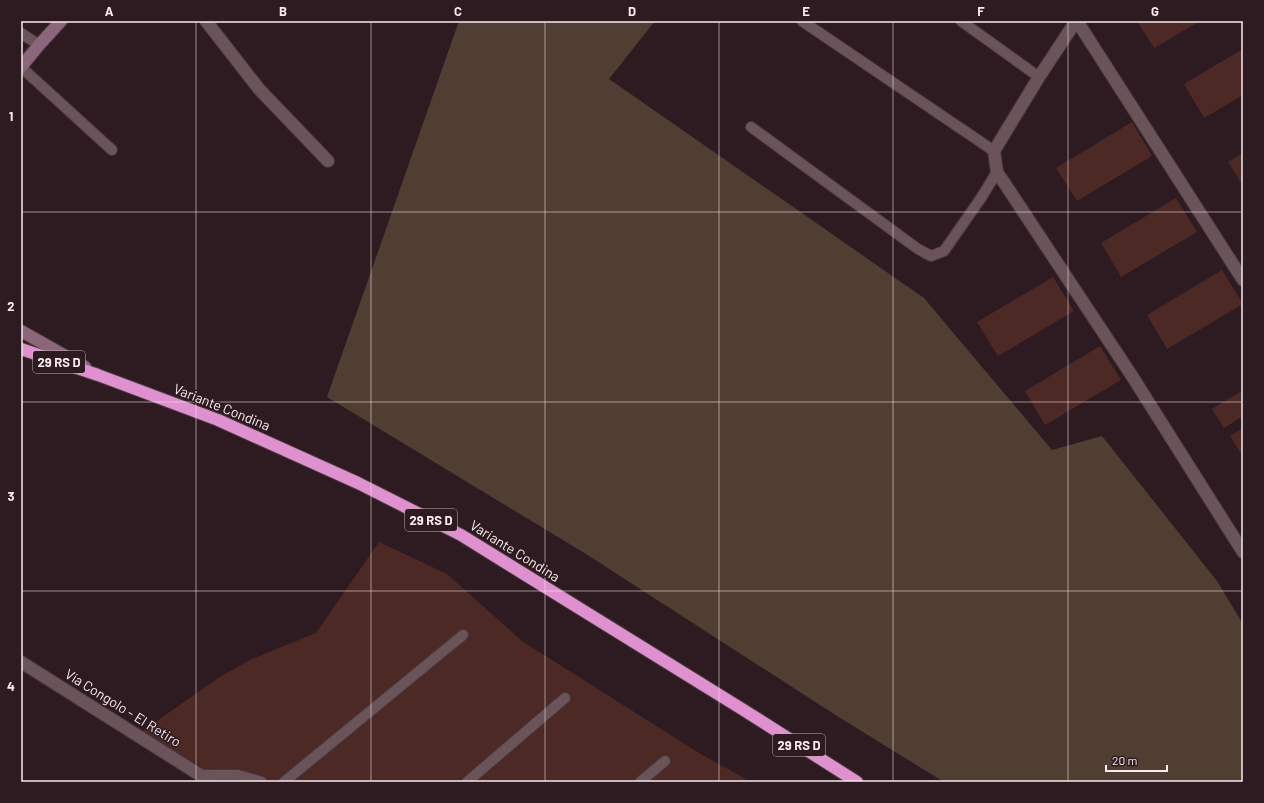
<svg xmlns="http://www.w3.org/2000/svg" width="1264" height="803" viewBox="0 0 1264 803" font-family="Barlow,sans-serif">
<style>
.green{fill:#503e32}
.building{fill:#4c2925}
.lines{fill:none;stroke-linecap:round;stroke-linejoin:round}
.lane-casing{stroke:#48383c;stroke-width:12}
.street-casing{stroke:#48383c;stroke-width:14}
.secondary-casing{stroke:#48383c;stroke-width:14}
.highway-casing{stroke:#48383c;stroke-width:14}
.lane{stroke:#6a5459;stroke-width:10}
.street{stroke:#6a5459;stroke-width:12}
.secondary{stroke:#8d667c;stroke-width:12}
.highway{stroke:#df90cf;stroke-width:12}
.grid{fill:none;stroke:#f8eaee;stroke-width:1;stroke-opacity:0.55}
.labels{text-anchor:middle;stroke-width:3;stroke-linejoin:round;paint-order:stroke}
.shield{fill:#2e1b21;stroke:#bbacb0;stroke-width:1}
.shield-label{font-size:13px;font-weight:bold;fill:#f8eaee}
.street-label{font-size:14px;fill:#f8eaee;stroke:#2e1b21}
.neatline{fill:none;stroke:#f8eaee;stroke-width:1.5}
.grid-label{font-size:13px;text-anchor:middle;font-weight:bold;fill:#f8eaee}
</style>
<rect width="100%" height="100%" fill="#2e1b21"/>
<path class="green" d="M 459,21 L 655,21 L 609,79 L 924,298 L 1052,450 L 1102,436 L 1217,581 L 1243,624 L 1243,782 L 944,782 L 837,716 L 586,554 L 327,397 Z"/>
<path class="building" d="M 1137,21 L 1200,21 L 1154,48 Z
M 1243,49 L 1243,95 L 1204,118 L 1184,84 Z
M 1132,122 L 1152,156 L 1077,201 L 1056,168 Z
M 1243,153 L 1243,186 L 1228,162 Z
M 1176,198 L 1197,232 L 1121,277 L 1101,243 Z
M 1222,270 L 1243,304 L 1167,349 L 1147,315 Z
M 1053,277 L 1074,311 L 998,356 L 977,322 Z
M 1100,346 L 1121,380 L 1045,425 L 1025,391 Z
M 1243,390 L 1243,416 L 1224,428 L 1212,409 Z
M 1243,428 L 1243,454 L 1242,455 L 1230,436 Z
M 379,542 L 447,574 L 522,641 L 699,753 L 751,782 L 216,782 L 207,775 L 199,765 L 137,735 L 221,676 L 252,659 L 316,633 Z"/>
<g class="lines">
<defs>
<path id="lane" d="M 802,21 L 994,151
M 961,21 L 1039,77
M 21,33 L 39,45
M 21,67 L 112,150
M 751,127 L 918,249 L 931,256 L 944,251 L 981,198 L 997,172
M 200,775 L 238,775 L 262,782
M 284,782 L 463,635
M 467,782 L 565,698
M 640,782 L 665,761"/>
<path id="street" d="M 206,21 L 259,89 L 328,161
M 1076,21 L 1039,77 L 994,151 L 997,172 L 1132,376 L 1243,552
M 1077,21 L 1243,280
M 21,662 L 200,775 L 209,782"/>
<path id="secondary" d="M 21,67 L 39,45 L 61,21
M 21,331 L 85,367"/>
<path id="highway" d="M 21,349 L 98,375 L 218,420 L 358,483 L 461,535 L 742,709 L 857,782"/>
</defs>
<use href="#lane" class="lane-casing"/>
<use href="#street" class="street-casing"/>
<use href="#secondary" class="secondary-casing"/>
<use href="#highway" class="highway-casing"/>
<use href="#lane" class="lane"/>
<use href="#street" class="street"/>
<use href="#secondary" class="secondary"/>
<use href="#highway" class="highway"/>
</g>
<path class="grid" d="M 196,21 L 196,782M 371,21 L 371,782M 545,21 L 545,782M 719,21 L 719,782M 893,21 L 893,782M 1068,21 L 1068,782M 21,212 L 1243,212M 21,402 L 1243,402M 21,591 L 1243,591"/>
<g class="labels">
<g class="shield">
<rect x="33" y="351" width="52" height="22" rx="3"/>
<rect x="405" y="509" width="52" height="22" rx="3"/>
<rect x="773" y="734" width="52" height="22" rx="3"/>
</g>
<g class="shield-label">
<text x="59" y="367">29 RS D</text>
<text x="431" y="525">29 RS D</text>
<text x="799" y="750">29 RS D</text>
</g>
<g class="street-label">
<text transform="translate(222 407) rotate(22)" y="5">Variante Condina</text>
<text transform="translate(515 551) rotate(32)" y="5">Variante Condina</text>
<text transform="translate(123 708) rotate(32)" y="5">Vía Congolo - El Retiro</text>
</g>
</g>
<rect width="1264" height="803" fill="none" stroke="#2e1b21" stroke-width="44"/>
<path d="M1106 765v6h61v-6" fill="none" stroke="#f8eaee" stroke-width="2"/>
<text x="1112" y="765" font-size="12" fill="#f8eaee" stroke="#2e1b21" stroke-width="3" paint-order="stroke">20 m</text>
<rect x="22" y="22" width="1220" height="759" class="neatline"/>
<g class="grid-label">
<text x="109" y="16">A</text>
<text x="283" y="16">B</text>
<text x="458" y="16">C</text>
<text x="632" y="16">D</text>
<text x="806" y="16">E</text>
<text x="981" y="16">F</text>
<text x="1155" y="16">G</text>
<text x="11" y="121">1</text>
<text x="11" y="311">2</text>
<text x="11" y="501">3</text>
<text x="11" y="691">4</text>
</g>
</svg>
